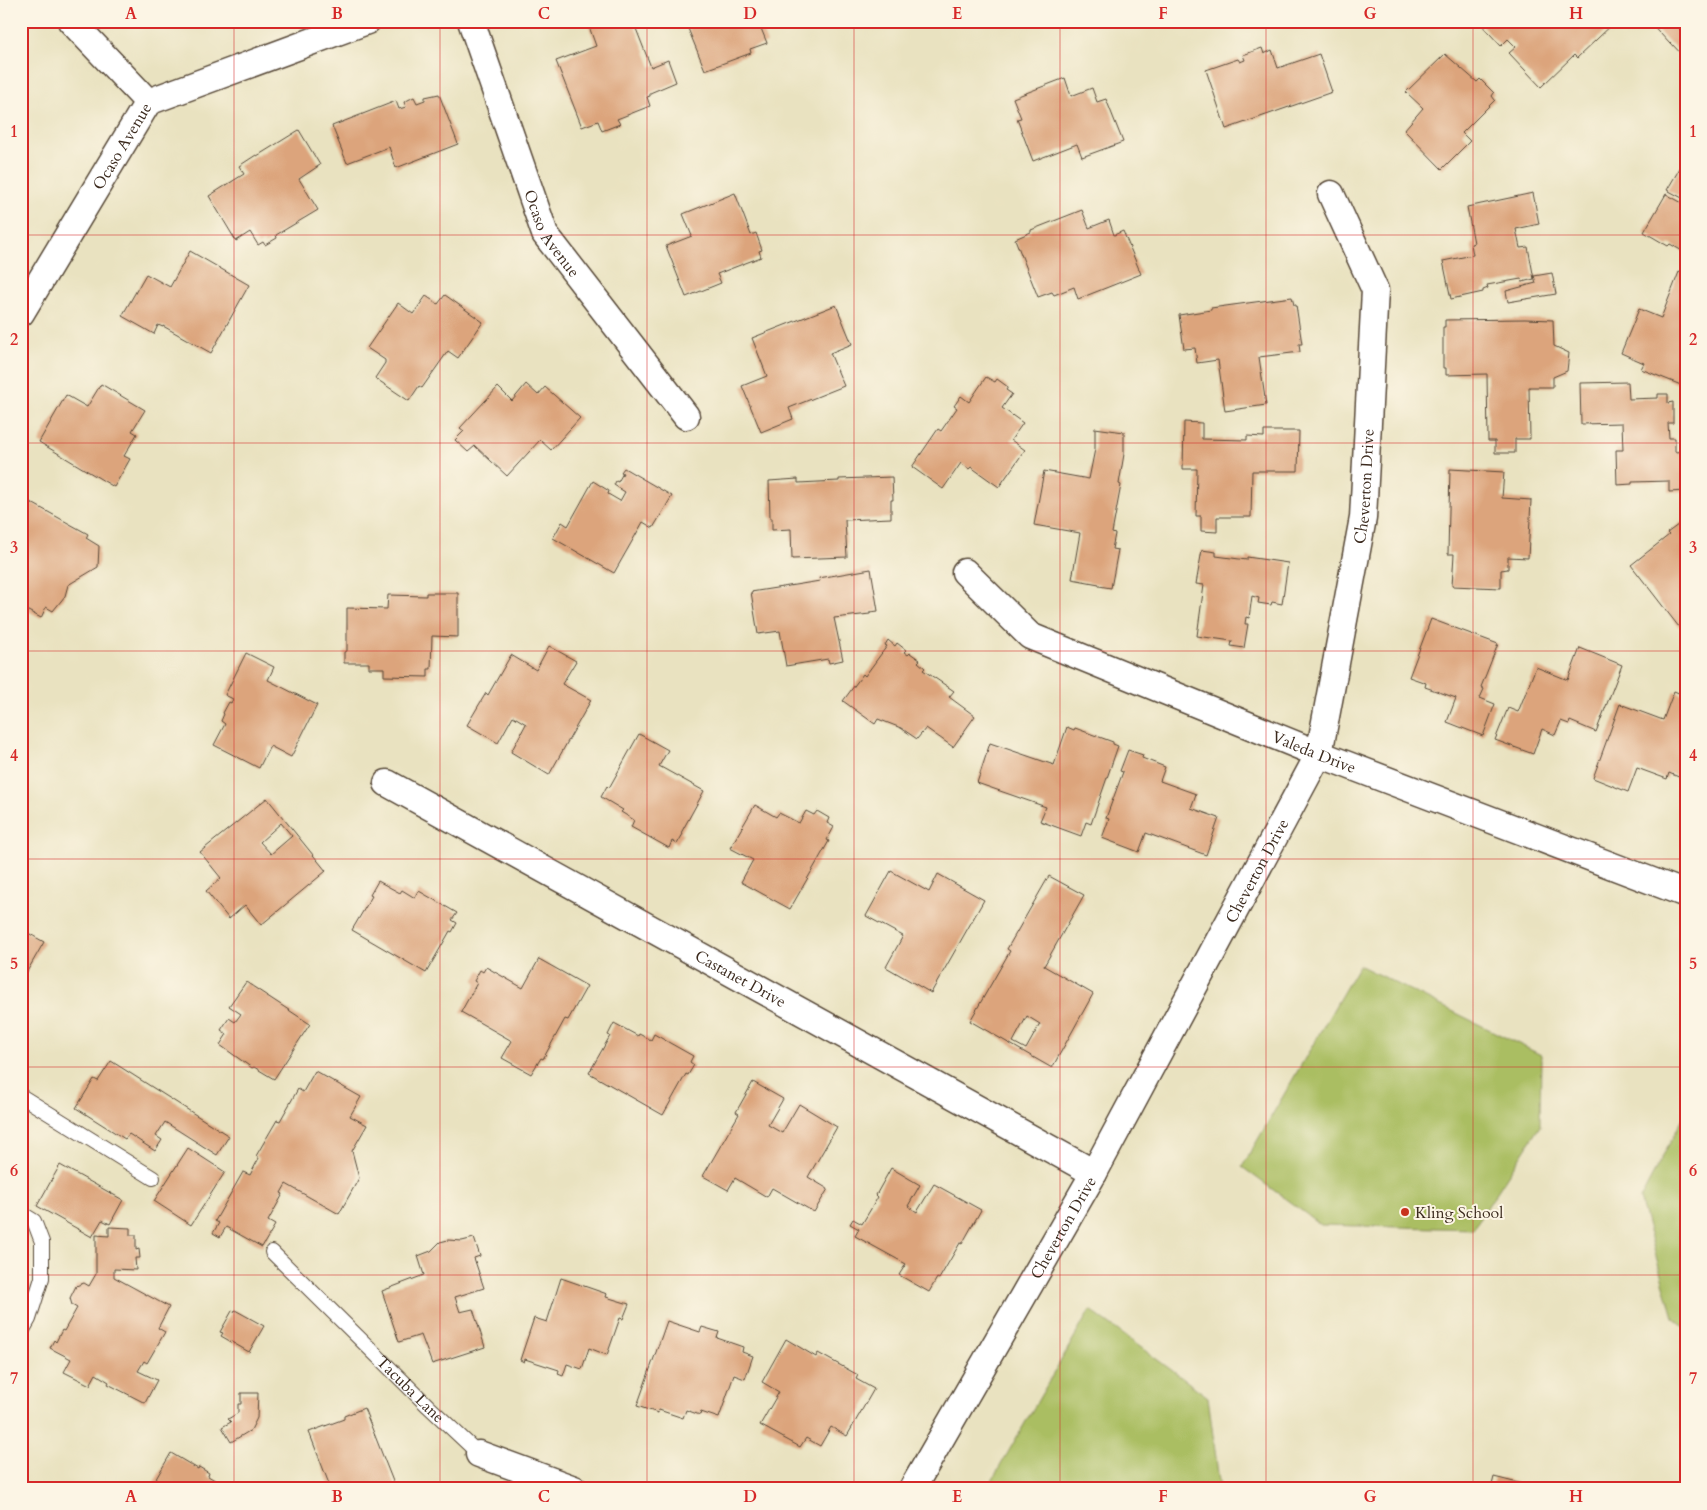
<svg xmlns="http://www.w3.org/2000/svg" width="1707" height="1510" viewBox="0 0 1707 1510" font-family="Cardo,serif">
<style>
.green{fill:#aabe62;stroke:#727440}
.building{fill:#dca47c;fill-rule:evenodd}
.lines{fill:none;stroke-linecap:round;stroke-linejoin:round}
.service-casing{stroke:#554636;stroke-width:16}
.minor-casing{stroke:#554636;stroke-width:29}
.service{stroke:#fff;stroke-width:14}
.minor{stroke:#fff;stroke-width:26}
.grid{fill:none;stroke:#d62828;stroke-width:1;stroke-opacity:0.55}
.poi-dot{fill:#c8321e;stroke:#fcf5e5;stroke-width:2}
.labels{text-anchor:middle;stroke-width:4;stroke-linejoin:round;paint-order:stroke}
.street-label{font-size:16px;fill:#3b2a1e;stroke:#fcf5e5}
.poi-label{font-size:16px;fill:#3b2a1e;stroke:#fcf5e5;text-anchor:start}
.neatline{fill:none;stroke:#d62828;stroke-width:2}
.grid-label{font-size:16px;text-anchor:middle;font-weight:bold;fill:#d62828}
</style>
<rect width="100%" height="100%" fill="#fcf5e5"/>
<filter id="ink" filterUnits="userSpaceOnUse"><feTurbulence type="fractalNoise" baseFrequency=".02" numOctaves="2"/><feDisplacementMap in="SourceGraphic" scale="10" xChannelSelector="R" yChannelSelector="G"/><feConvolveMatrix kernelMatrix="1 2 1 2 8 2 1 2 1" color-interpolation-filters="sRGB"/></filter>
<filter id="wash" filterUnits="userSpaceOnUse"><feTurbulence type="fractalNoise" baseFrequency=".0096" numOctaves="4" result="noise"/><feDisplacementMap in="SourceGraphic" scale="20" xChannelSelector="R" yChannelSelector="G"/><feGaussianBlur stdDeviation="1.12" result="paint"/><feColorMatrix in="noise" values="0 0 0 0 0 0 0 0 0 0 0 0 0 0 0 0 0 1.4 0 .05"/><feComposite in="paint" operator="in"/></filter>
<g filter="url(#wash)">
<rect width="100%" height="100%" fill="#e9e2c0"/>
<path class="green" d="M 1359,965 L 1541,1055 L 1540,1126 L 1473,1229 L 1321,1225 L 1242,1167 Z
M 1686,1112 L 1686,1328 L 1673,1317 L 1640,1199 Z
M 1090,1310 L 1208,1397 L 1220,1489 L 987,1489 Z"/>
<g id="blocks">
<path class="building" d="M 587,21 L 633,21 L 651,67 L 668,60 L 676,82 L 650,93 L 650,96 L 647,97 L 650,106 L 617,119 L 620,124 L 602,131 L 598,121 L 582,127 L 556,61 L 596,46 Z
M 675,21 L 758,21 L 767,43 L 750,49 L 751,53 L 705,70 L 687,26 L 678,29 Z
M 1478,21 L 1616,21 L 1577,58 L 1574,55 L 1541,87 L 1509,53 L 1516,47 L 1508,39 L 1501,46 Z
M 1649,21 L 1673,21 L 1686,36 L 1686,59 L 1671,43 L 1670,44 Z
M 1262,48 L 1264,54 L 1272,50 L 1278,68 L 1319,54 L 1332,92 L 1226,129 L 1206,70 L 1238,59 L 1240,62 L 1245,60 L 1243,55 Z
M 1445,54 L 1477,82 L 1480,79 L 1494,93 L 1492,96 L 1495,100 L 1462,133 L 1470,141 L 1442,169 L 1404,130 L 1423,108 L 1406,92 Z
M 1065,78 L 1071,96 L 1092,88 L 1097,102 L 1106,99 L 1123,142 L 1082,157 L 1077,144 L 1033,161 L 1017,119 L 1021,118 L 1013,98 Z
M 439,94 L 458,144 L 396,168 L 389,147 L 347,163 L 332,126 L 396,101 L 399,109 L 406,107 L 404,102 L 414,97 L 417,103 L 425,100 L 425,97 Z
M 299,130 L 320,165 L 299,179 L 318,210 L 276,235 L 277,238 L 265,245 L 263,242 L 258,245 L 250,232 L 236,241 L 209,196 L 244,174 L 239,166 L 256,155 L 257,156 Z
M 1683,163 L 1686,165 L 1686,200 L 1667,190 Z
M 735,193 L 751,235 L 756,233 L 762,250 L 759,251 L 761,257 L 717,274 L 721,283 L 686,297 L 666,246 L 692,236 L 683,214 Z
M 1533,193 L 1539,224 L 1516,229 L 1520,248 L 1528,247 L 1534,279 L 1522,282 L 1521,279 L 1487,285 L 1488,288 L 1483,290 L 1483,292 L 1451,299 L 1443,261 L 1473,255 L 1471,244 L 1474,243 L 1467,207 Z
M 1666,194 L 1684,204 L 1686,201 L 1686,253 L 1670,244 L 1668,246 L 1644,232 Z
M 1082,210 L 1089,228 L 1109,220 L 1114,235 L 1123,231 L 1141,274 L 1078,299 L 1074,287 L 1054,295 L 1052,292 L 1038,297 L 1015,239 L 1031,232 L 1031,230 Z
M 190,251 L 249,285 L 211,353 L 163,326 L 163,327 L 158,325 L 154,334 L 122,316 L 146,274 L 170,287 Z
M 1679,272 L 1686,275 L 1686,387 L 1641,369 L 1644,363 L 1621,353 L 1639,309 L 1661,318 Z
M 1552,273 L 1556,294 L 1508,302 L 1506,291 L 1536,283 L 1534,276 Z
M 445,295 L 483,322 L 458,358 L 448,351 L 422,388 L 419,386 L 409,401 L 375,378 L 385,363 L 385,360 L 367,348 L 398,303 L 413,314 L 426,296 L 438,304 Z
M 1292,297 L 1294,305 L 1296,305 L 1302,344 L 1299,344 L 1300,352 L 1259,357 L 1266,405 L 1225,411 L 1218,360 L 1197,363 L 1195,348 L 1184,349 L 1179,315 L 1211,310 L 1211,308 Z
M 836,305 L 852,344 L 830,353 L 844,386 L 789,408 L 793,419 L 761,432 L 742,386 L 767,376 L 752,338 Z
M 1525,319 L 1553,320 L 1554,346 L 1569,353 L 1567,371 L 1553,377 L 1553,387 L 1529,387 L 1530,439 L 1515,439 L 1515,453 L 1495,453 L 1495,441 L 1488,441 L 1487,374 L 1446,375 L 1446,368 L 1443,368 L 1443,327 L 1445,327 L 1445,320 Z
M 986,377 L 995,382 L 997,379 L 1008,387 L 1006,390 L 1012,394 L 1002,408 L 1023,423 L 1011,440 L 1025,450 L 999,487 L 971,467 L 969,469 L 961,463 L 943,489 L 912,467 L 938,429 L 941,431 L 957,408 L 954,406 L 961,396 L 969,402 Z
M 1628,382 L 1629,399 L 1658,398 L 1658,394 L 1668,394 L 1668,403 L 1673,402 L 1673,423 L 1668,423 L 1669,438 L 1675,438 L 1675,452 L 1686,451 L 1686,491 L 1669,492 L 1669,481 L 1632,482 L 1632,484 L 1617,485 L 1616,450 L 1623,450 L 1622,423 L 1581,424 L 1580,383 Z
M 101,384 L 145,410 L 132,431 L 137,434 L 124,456 L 130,459 L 114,487 L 39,442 L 66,395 L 87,407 Z
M 526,384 L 538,395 L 545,387 L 580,418 L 551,450 L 540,440 L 507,476 L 475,446 L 468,452 L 455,440 L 464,431 L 460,428 L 498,387 L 512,401 Z
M 1184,422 L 1202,423 L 1202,439 L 1247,440 L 1247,436 L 1264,437 L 1264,431 L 1299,431 L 1298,471 L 1252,471 L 1251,517 L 1217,517 L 1217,532 L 1201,531 L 1201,516 L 1196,516 L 1197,469 L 1183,469 Z
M 1095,428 L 1124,432 L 1124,454 L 1119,484 L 1121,485 L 1112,533 L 1115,534 L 1112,549 L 1118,550 L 1111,588 L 1099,586 L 1099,584 L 1072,579 L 1080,533 L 1034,525 L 1044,471 L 1089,479 L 1095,449 Z
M 624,468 L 672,496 L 653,528 L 643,522 L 614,573 L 553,538 L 562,522 L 568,526 L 593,481 L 609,491 L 608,494 L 620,501 L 625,492 L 614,485 L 616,481 L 618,482 L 623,473 L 621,472 Z
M 1450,469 L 1504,472 L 1502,498 L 1531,500 L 1528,558 L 1508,557 L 1508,569 L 1501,570 L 1501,588 L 1452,586 L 1454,554 L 1448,554 Z
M 892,477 L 893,500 L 891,500 L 891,518 L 845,520 L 847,557 L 792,559 L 791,529 L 772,530 L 772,518 L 770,518 L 769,481 L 798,479 L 798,483 L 839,481 L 839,479 Z
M 21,497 L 88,534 L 86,538 L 99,546 L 98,567 L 68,585 L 65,596 L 53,611 L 46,607 L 41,618 L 21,607 Z
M 1686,519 L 1686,621 L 1679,627 L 1631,565 L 1669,535 L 1667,533 Z
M 1202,550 L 1216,552 L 1216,556 L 1247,560 L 1247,557 L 1288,563 L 1282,604 L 1272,602 L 1271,605 L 1258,603 L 1259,598 L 1252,596 L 1249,618 L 1246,617 L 1245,624 L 1248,624 L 1244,648 L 1231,646 L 1232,641 L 1197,636 L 1204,585 L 1196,584 Z
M 871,569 L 878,611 L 870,612 L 870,614 L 834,618 L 843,660 L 829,663 L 828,659 L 786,666 L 780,631 L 758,634 L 751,592 L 820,581 L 819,578 Z
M 426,593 L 458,593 L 458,637 L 432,636 L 431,669 L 428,669 L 428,677 L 384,676 L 384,668 L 369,668 L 369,663 L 344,663 L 344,652 L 347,651 L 347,608 L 387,609 L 388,595 L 426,596 Z
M 1431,619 L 1498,644 L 1481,687 L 1484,689 L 1480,698 L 1495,704 L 1483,736 L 1447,722 L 1456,698 L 1425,687 L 1426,683 L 1409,677 Z
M 888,640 L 895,646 L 897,643 L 906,650 L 904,652 L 908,655 L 910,653 L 920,660 L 918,662 L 925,668 L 923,670 L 954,691 L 949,697 L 975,716 L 953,747 L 926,728 L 917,739 L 901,728 L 878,719 L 875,724 L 843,701 L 863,674 L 865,676 L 887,646 L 885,645 Z
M 549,646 L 576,661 L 562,684 L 591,700 L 549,775 L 511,752 L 526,724 L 513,716 L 498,743 L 467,725 L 486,693 L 488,695 L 511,655 L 536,670 Z
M 1580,648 L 1622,665 L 1596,732 L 1570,721 L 1569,724 L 1561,721 L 1555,735 L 1542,729 L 1533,754 L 1495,740 L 1508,708 L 1518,712 L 1536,667 L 1568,680 Z
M 246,653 L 274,667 L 268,680 L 317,705 L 291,757 L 270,746 L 259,768 L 214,745 L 225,724 L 221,721 L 224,714 L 223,713 L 229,702 L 231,703 L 233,699 L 225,695 Z
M 1674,691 L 1686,696 L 1686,780 L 1669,773 L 1667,779 L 1637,768 L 1628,792 L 1593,778 L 1620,704 L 1663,720 Z
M 1067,727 L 1074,730 L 1075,728 L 1113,742 L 1113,744 L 1118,746 L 1091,824 L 1086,822 L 1081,836 L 1040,821 L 1046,807 L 977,783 L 990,743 L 1054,765 Z
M 639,734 L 668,750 L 659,766 L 704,791 L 681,833 L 683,834 L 677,844 L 672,841 L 669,848 L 631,827 L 634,820 L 621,812 L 623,810 L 601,797 L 607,786 L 609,788 Z
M 1128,750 L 1143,755 L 1142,758 L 1165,767 L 1160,781 L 1196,794 L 1191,808 L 1219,818 L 1206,855 L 1146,833 L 1139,852 L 1102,838 L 1109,819 L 1106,818 L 1123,772 L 1120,771 Z
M 267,798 L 326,871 L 261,925 L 245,905 L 229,919 L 206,891 L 221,878 L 200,852 ZM 281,823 L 292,836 L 271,854 L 260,842 Z
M 755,805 L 776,817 L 779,813 L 799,823 L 806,811 L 814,815 L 817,811 L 829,818 L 827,823 L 834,827 L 827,840 L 829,841 L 790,909 L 741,882 L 753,860 L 730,848 Z
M 891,871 L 929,892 L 938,874 L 984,900 L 931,993 L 886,967 L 903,936 L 866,916 Z
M 1049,876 L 1084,895 L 1044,966 L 1093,994 L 1052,1068 L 970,1021 L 1010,951 L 1007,949 ZM 1027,1016 L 1040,1024 L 1026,1049 L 1013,1042 Z
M 378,881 L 400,893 L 402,890 L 415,898 L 419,891 L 457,913 L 452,920 L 457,923 L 452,932 L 450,931 L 426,973 L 352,930 L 372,896 L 370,895 Z
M 21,929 L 44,942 L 21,982 Z
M 539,959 L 587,986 L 568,1020 L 565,1019 L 543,1059 L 541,1058 L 531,1074 L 502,1058 L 512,1041 L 461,1012 L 477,983 L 474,981 L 480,970 L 483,972 L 486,967 L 523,988 Z
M 246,982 L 310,1024 L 274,1079 L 254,1067 L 252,1068 L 220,1045 L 227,1034 L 221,1030 L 229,1018 L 235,1022 L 241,1014 L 229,1006 Z
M 614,1023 L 638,1036 L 639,1034 L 651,1040 L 654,1034 L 693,1056 L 690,1062 L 694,1065 L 688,1075 L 686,1074 L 663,1115 L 589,1073 L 610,1036 L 608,1035 Z
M 111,1061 L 229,1136 L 217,1155 L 165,1122 L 156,1136 L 162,1140 L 155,1151 L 129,1134 L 125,1139 L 76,1108 L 94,1079 L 98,1081 Z
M 315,1071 L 361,1097 L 350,1116 L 367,1125 L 352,1151 L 359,1178 L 339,1214 L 286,1184 L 281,1193 L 283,1194 L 268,1221 L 275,1225 L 262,1247 L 226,1227 L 220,1237 L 213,1233 L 219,1223 L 215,1221 L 243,1172 L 250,1175 L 259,1158 L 256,1156 L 277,1120 L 280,1121 L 298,1089 L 303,1092 Z
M 753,1082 L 783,1099 L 768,1125 L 782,1133 L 799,1104 L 837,1127 L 808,1177 L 828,1189 L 814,1212 L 772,1188 L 767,1197 L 735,1178 L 728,1190 L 703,1176 L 739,1114 L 736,1112 Z
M 188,1148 L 225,1172 L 191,1225 L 154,1201 Z
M 60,1165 L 123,1200 L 110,1224 L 102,1220 L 92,1237 L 37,1206 Z
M 891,1168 L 920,1185 L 908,1206 L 917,1212 L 934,1184 L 981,1210 L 962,1244 L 960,1243 L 939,1279 L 937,1278 L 929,1292 L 899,1275 L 906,1264 L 855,1236 L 859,1229 L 850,1224 L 853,1219 L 862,1224 L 878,1197 L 876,1195 Z
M 109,1227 L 130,1228 L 130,1235 L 136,1235 L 136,1250 L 139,1249 L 140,1258 L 135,1258 L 136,1270 L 114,1269 L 114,1277 L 169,1307 L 158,1328 L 165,1332 L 147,1363 L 144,1361 L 138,1371 L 157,1380 L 145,1403 L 108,1384 L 109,1382 L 96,1374 L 90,1385 L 64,1372 L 71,1359 L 50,1348 L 54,1340 L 56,1342 L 62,1330 L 64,1331 L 77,1308 L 72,1305 L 70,1298 L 76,1286 L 84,1283 L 89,1286 L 96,1274 L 96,1235 L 109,1236 Z
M 474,1238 L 480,1256 L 474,1258 L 484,1288 L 455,1297 L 460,1312 L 473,1309 L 485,1347 L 432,1364 L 421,1335 L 399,1342 L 382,1291 L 424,1275 L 418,1256 L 431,1251 L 440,1242 L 448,1240 L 462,1241 Z
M 561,1278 L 607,1294 L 606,1297 L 629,1304 L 623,1319 L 620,1318 L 607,1355 L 589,1348 L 582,1369 L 567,1364 L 563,1376 L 558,1374 L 559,1370 L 525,1359 L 524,1362 L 520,1360 L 534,1318 L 547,1322 Z
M 235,1310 L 264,1326 L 249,1352 L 221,1336 L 223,1333 L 220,1332 L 232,1311 L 234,1312 Z
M 667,1321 L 700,1332 L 702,1327 L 719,1332 L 717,1338 L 743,1347 L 742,1352 L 753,1356 L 745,1379 L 734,1375 L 719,1418 L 701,1412 L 700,1415 L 686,1410 L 683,1418 L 659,1410 L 658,1413 L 637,1406 Z
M 786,1339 L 816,1357 L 818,1353 L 858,1375 L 856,1379 L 874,1389 L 847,1436 L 831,1427 L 820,1446 L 806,1438 L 800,1447 L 760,1425 L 779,1392 L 762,1382 Z
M 241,1393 L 258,1393 L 257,1418 L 251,1430 L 231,1442 L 222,1427 L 231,1422 L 228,1419 L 238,1413 L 238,1404 L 241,1404 Z
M 364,1408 L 396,1489 L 331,1489 L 309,1432 L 344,1419 L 344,1416 Z
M 171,1453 L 198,1469 L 199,1467 L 209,1473 L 208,1476 L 230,1489 L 150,1489 Z
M 1494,1477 L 1538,1488 L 1538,1489 L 1491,1489 Z"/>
</g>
</g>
<g filter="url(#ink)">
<use href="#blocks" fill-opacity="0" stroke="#554636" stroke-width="1"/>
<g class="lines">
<defs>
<g id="service">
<path d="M 21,1096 L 153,1178"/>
<path d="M 21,1213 L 34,1221 L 42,1242 L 42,1278 L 29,1319 L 21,1333"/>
<path id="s1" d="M 272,1252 L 428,1406 L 479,1454"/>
</g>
<g id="minor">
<path d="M 71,21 L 148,102"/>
<path id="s2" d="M 471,21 L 545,234 L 686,416"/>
<path id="s3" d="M 21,313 L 148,102 L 367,21"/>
<path id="s4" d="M 965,572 L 1030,636 L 1319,754 L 1686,894"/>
<path id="s5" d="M 387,783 L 1094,1173"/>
<path d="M 479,1454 L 574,1489"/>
<path id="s6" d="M 912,1489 L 1094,1173 L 1319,754 L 1363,518 L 1375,290 L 1331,194"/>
</g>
</defs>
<use href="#service" class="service-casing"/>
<use href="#minor" class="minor-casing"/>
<use href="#service" class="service"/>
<use href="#minor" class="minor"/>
</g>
</g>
<path class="grid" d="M 234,21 L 234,1489M 440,21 L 440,1489M 647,21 L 647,1489M 854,21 L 854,1489M 1060,21 L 1060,1489M 1266,21 L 1266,1489M 1473,21 L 1473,1489M 21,235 L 1686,235M 21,443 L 1686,443M 21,651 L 1686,651M 21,859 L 1686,859M 21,1067 L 1686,1067M 21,1275 L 1686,1275"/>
<circle class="poi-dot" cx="1405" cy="1212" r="5"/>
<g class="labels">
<g class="street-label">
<text dy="6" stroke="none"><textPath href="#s3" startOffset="195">Ocaso Avenue</textPath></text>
<text dy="6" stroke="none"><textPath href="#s2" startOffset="228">Ocaso Avenue</textPath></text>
<text dy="6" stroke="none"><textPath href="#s6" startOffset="1112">Cheverton Drive</textPath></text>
<text dy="6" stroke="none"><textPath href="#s4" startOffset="398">Valeda Drive</textPath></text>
<text dy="6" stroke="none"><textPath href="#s6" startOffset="708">Cheverton Drive</textPath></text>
<text dy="6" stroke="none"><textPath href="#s5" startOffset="404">Castanet Drive</textPath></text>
<text dy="6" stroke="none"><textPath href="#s6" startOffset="302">Cheverton Drive</textPath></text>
<text dy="6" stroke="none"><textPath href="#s1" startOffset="195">Tacuba Lane</textPath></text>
</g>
<g class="poi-label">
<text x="1415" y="1218">Kling School</text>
</g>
</g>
<rect width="1707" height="1510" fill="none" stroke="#fcf5e5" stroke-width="55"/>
<rect x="28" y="28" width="1652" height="1454" class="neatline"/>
<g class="grid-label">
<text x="131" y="19">A</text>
<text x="337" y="19">B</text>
<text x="544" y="19">C</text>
<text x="750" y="19">D</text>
<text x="957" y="19">E</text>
<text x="1163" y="19">F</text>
<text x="1370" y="19">G</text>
<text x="1576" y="19">H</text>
<text x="14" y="137">1</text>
<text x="1693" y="137">1</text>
<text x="14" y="345">2</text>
<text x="1693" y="345">2</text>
<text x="14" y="553">3</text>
<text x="1693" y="553">3</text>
<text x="14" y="761">4</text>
<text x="1693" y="761">4</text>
<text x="14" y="969">5</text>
<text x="1693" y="969">5</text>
<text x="14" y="1176">6</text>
<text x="1693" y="1176">6</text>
<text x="14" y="1384">7</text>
<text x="1693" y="1384">7</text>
<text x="131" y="1502">A</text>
<text x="337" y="1502">B</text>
<text x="544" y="1502">C</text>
<text x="750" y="1502">D</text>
<text x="957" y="1502">E</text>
<text x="1163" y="1502">F</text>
<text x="1370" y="1502">G</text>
<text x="1576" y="1502">H</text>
</g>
</svg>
